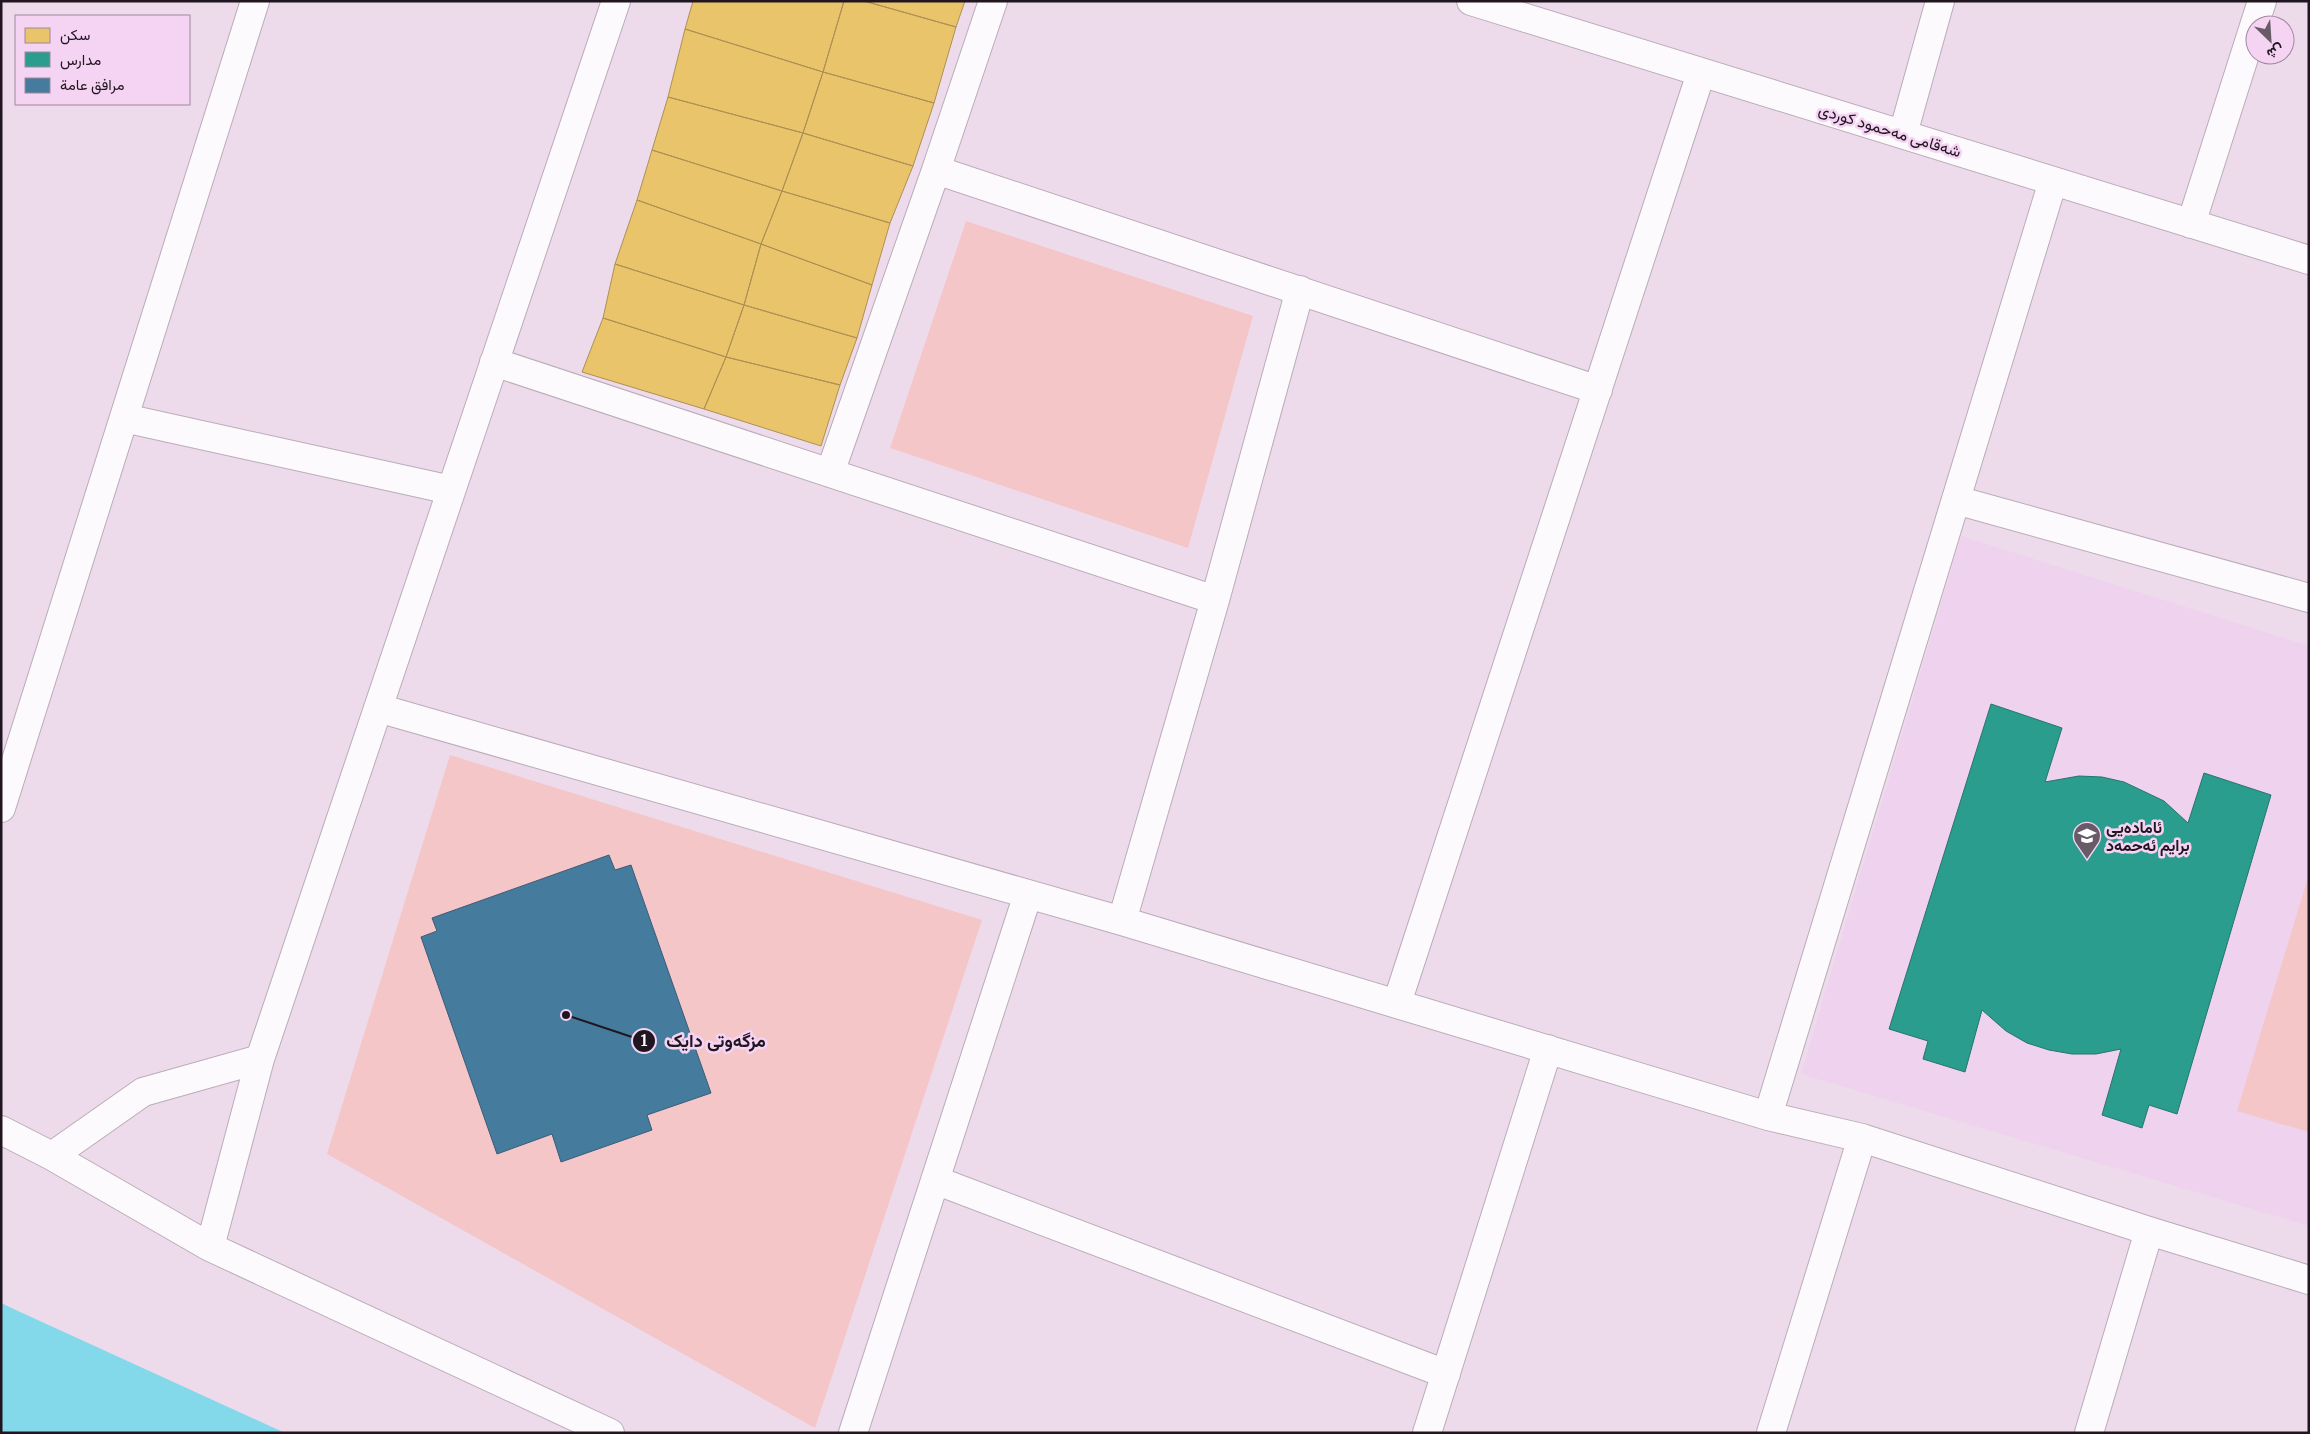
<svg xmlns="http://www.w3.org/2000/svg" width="2310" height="1434" viewBox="0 0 2310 1434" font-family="Merriweather,Vazirmatn,serif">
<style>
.built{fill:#efd2ed}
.green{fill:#f5c6c8}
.water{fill:#83d8ea}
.homes{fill:#e9c46a;stroke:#ad9054}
.schools{fill:#2a9d8f;stroke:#27746e}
.public{fill:#457b9d;stroke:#3a5c78}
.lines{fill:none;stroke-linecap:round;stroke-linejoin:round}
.minor-casing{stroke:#baacb9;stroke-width:30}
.minor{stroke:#fcfafc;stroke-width:28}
.labels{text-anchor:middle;stroke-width:5;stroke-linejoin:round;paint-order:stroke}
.street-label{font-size:16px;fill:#211520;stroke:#f4d4f2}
.poi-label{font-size:16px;font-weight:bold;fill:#211520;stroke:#f4d4f2;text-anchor:start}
.leader{fill:none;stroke:#211520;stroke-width:2}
.callout-dot{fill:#211520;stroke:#f4d4f2;stroke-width:2}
.mark-label{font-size:15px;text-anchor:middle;font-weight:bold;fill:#fff}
.callout-label{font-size:18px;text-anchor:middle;font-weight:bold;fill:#211520;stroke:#f4d4f2;stroke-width:5;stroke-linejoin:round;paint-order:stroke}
</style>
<rect width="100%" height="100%" fill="#eddbec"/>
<path class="built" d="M 1961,536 L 2309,646 L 2309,1226 L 1801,1074 Z"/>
<path class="green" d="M 966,221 L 1253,316 L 1188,548 L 890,448 Z
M 450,755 L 982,920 L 815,1428 L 327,1154 Z
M 2309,874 L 2309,1132 L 2237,1111 Z"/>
<path class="water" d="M 1,1303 L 18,1311 L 285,1433 L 1,1433 Z"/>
<path class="homes" d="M 693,1 L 844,1 L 823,72 L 685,29 Z
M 844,1 L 864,1 L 956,27 L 934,103 L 823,72 Z
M 864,1 L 965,1 L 956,27 Z
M 685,29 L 823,72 L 803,133 L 668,97 Z
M 823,72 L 934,103 L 913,166 L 803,133 Z
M 668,97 L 803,133 L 782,191 L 652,150 Z
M 803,133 L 913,166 L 890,223 L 782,191 Z
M 652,150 L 782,191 L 761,244 L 637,200 Z
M 782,191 L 890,223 L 872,285 L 761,244 Z
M 637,200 L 761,244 L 744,305 L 615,264 Z
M 761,244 L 872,285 L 857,338 L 744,305 Z
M 615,264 L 744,305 L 726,357 L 603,318 Z
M 744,305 L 857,338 L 840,385 L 726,357 Z
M 603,318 L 726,357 L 704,409 L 582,372 Z
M 726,357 L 840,385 L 821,446 L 704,409 Z"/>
<path class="schools" d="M 1991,704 L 2062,728 L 2045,782 L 2079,776 L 2102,777 L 2124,782 L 2164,801 L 2188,823 L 2204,773 L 2271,795 L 2177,1114 L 2149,1105 L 2142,1128 L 2102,1115 L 2121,1049 L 2096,1054 L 2072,1054 L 2049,1050 L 2027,1043 L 2006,1031 L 1982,1010 L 1965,1072 L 1923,1059 L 1928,1041 L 1889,1029 Z"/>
<path class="public" d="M 609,855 L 615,870 L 631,865 L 711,1093 L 647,1115 L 652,1130 L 561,1162 L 552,1134 L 497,1154 L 421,937 L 437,931 L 432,918 Z"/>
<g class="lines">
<defs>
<path id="minor" d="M 1471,1 L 2309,260
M 1903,134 L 1940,1
M 936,170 L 993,1
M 2191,224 L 2262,1
M 494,362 L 1215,600
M 124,418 L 451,490
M 830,473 L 936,170 L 1598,390
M 1956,500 L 2309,598
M 378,708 L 1122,921 L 1768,1116 L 1862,1138 L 2149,1231 L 2309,1280
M 1,808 L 255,1
M 1122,921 L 1215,600 L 1300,290
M 1397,1003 L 1701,73
M 1768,1116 L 2053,181
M 1,1130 L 52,1156 L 210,1247 L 610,1433
M 52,1156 L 143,1092 L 260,1059
M 935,1180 L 1446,1374
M 210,1247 L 260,1059 L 616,1
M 853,1433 L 1028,894
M 1427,1433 L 1548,1049
M 1771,1433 L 1862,1138
M 2089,1433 L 2149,1231"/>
</defs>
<use href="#minor" class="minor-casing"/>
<use href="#minor" class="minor"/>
</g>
<defs>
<symbol id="school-pin" viewBox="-11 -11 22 30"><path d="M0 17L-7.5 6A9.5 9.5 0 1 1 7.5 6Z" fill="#685a67" stroke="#f4d4f2"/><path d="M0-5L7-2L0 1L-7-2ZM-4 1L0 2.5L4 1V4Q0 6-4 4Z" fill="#fff"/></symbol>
</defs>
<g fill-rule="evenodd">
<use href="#school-pin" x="2071" y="820" width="32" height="43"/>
</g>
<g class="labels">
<g class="street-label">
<text transform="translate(1890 130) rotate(17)" y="6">شەقامی مەحمود کوردی</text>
</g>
<g class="poi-label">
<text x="2106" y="833">ئامادەیی<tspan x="2106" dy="18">برایم ئەحمەد</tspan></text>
</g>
</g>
<path class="leader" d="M566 1015L644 1041"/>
<g class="callout-dot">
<circle cx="566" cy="1015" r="5"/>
<circle cx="644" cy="1041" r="12"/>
</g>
<g class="mark-label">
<text x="644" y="1046">1</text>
</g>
<g class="callout-label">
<text x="716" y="1047">مزگەوتی دایک</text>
</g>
<rect width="2310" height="1434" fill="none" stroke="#211520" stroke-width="5"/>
<rect x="15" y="15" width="175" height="90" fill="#f4d4f2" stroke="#a0889e"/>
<rect x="25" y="28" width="25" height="15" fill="#e9c46a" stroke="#a0889e"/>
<text x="60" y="40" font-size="15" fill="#211520">سكن</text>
<rect x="25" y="52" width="25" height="15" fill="#2a9d8f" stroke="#a0889e"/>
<text x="60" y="65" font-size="15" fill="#211520">مدارس</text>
<rect x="25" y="78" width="25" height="15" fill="#457b9d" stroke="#a0889e"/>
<text x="60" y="90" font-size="15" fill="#211520">مرافق عامة</text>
<g transform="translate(2270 40) rotate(155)"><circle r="24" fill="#f4d4f2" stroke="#a0889e"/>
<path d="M0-4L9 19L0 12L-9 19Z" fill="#685a67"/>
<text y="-8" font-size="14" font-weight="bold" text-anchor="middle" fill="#211520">ش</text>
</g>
</svg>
